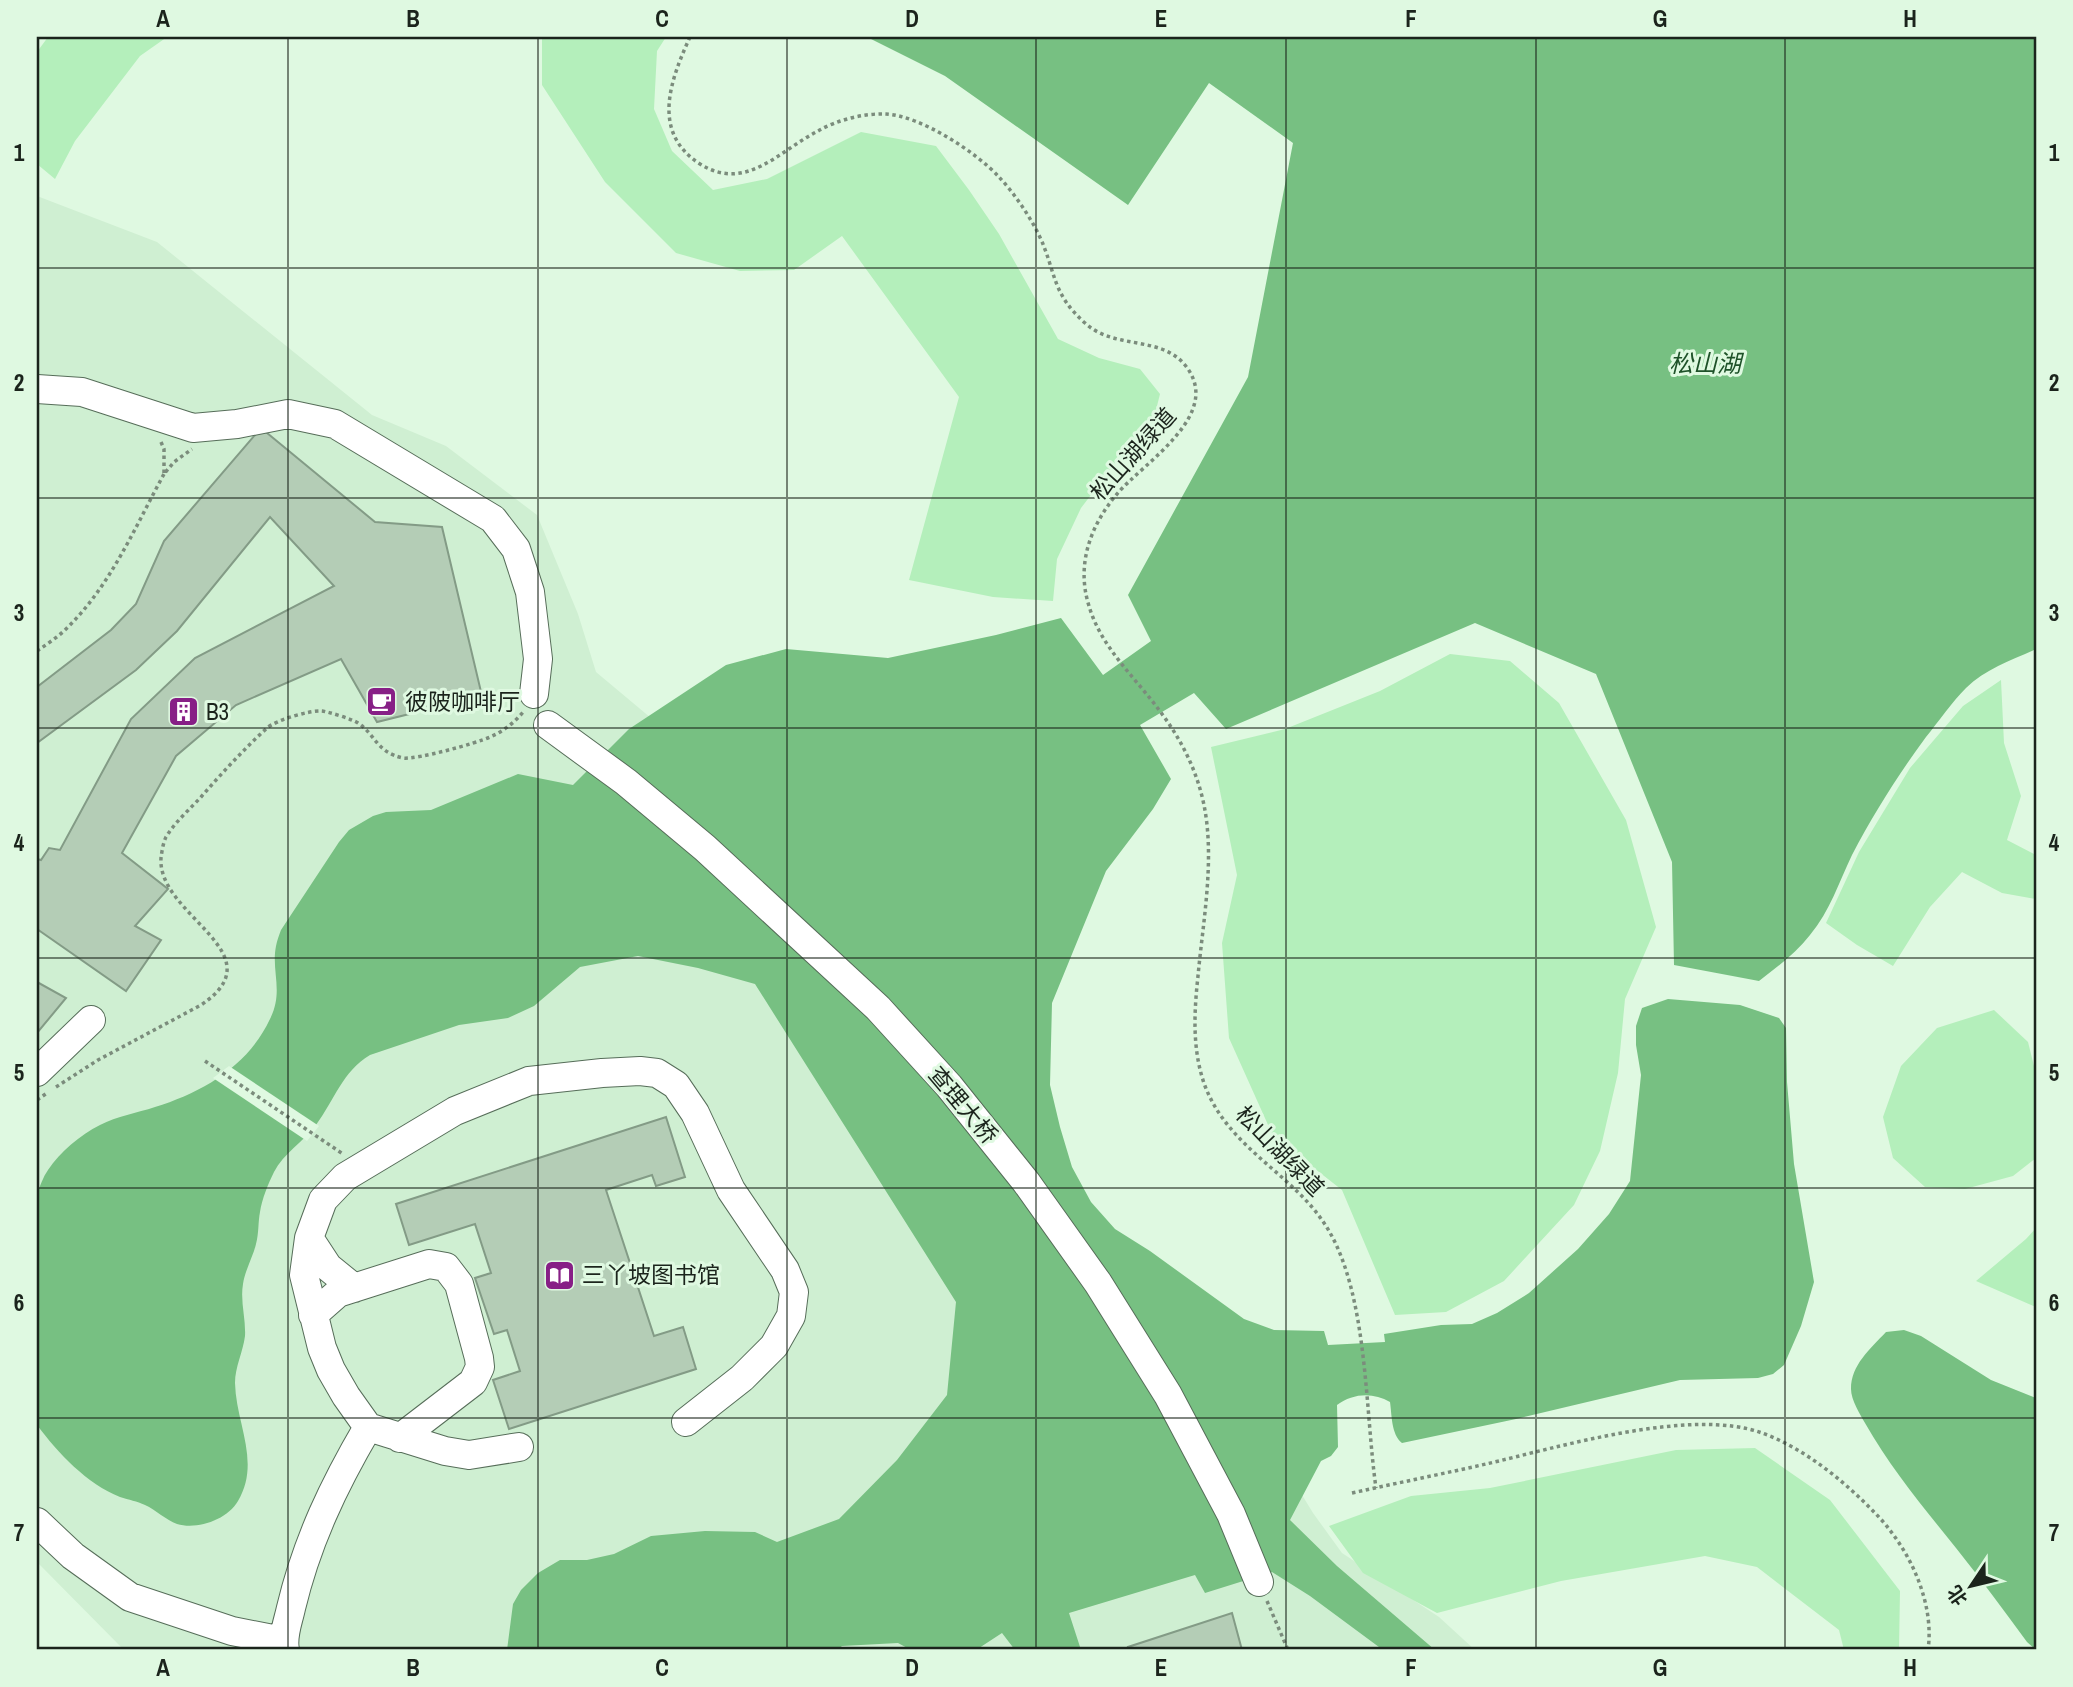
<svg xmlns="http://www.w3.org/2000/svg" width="2073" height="1687" viewBox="0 0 2073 1687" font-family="'Archivo Narrow','Noto Sans SC',sans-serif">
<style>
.built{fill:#cfefd2}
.green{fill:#b4efbb}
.water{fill:#77c082}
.pier{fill:#dff9e1}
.building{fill:#b4cdb6;stroke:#839b86;stroke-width:2}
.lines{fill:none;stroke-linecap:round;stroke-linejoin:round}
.minor-casing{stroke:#566d59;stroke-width:30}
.path{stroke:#7b8c7c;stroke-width:3.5;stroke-dasharray:3.5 3.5;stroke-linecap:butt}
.minor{stroke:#fff;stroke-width:28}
.grid{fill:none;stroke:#1b241c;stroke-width:2;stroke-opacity:0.55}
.labels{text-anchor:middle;stroke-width:6;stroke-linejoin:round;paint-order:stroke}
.street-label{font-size:23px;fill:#1b241c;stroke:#dff9e1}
.poi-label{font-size:23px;fill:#1b241c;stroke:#dff9e1;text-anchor:start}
.water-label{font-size:24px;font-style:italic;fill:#1e5229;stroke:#dff9e1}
.neatline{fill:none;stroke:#1b241c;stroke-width:2.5}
.grid-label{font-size:23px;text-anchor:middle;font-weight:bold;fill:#1b241c}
</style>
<rect width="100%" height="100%" fill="#dff9e1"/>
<path class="built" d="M 37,196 L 157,242 L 372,415 L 446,446 L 537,515 L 578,614 L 596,672 L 921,944 L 1142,1282 L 1225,1368 L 1313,1513 L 1342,1553 L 1439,1617 L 1475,1650 L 124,1650 L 37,1562 Z"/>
<path class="green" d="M 48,37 L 167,37 L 140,56 L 75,141 L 55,179 L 37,164 L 37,52 Z
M 542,37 L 666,37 L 657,51 L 654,109 L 672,151 L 713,190 L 767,179 L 861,132 L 936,146 L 969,190 L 999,234 L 1058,339 L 1099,358 L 1140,369 L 1160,394 L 1152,426 L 1117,461 L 1081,508 L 1057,559 L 1053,601 L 993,597 L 909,580 L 959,397 L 842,236 L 794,270 L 740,271 L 676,253 L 605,182 L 542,85 Z
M 1450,654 L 1510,661 L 1559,703 L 1626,820 L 1656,927 L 1625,999 L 1618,1073 L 1600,1151 L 1574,1205 L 1504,1281 L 1446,1312 L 1395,1315 L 1342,1190 L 1273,1136 L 1229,1038 L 1222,943 L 1237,875 L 1211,747 L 1285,729 L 1380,691 Z
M 2001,680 L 2004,743 L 2021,796 L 2007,840 L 2036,855 L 2036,899 L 2002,893 L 1962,872 L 1930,907 L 1893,966 L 1857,945 L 1826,923 L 1859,852 L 1910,768 L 1963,706 Z
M 1994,1010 L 2028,1042 L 2036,1074 L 2036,1158 L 2013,1176 L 1965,1189 L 1925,1187 L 1893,1158 L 1883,1117 L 1901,1066 L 1937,1028 Z
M 2036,1228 L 2036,1307 L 1976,1281 L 2026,1239 Z
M 1755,1448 L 1830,1500 L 1900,1591 L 1899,1650 L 1844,1650 L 1839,1630 L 1757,1567 L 1705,1556 L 1561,1581 L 1437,1613 L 1363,1573 L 1329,1526 L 1411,1496 L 1490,1488 L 1676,1450 Z"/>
<path class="water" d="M 867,37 L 2036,37 L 2036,649 C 2012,660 1985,669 1966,688 C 1952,702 1939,721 1926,737 C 1898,775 1874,813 1852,855 C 1839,882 1830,911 1810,935 C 1796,953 1777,967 1759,981 L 1674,965 L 1672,862 L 1596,674 L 1475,623 L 1226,729 L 1194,693 L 1140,725 L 1171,779 L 1153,809 L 1106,871 L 1052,1003 L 1050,1085 L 1060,1127 L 1072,1167 L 1091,1202 L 1115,1229 L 1150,1251 L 1244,1319 L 1274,1330 L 1324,1331 L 1328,1345 L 1385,1342 L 1384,1334 L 1441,1325 L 1472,1324 L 1497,1313 L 1529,1293 L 1578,1249 L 1609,1214 L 1630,1181 L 1641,1075 L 1636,1045 L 1636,1026 L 1642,1008 L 1668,999 L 1740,1005 L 1779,1018 L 1786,1028 L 1787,1082 L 1794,1164 L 1814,1282 L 1801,1326 L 1784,1365 L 1773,1374 L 1758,1378 L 1680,1380 L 1516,1419 L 1402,1443 C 1391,1434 1392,1415 1390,1402 C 1373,1392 1353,1393 1337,1405 L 1338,1447 L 1331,1456 L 1321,1461 L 1290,1520 L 1337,1566 L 1435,1650 L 1383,1650 L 1310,1596 L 1272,1572 L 1205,1593 L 1195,1575 L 1069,1613 L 1081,1650 L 1015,1650 L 1002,1633 L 976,1650 L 911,1650 L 898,1643 L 842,1646 L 837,1650 L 507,1650 L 513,1604 L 521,1590 L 538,1573 L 560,1560 L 587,1560 L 614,1554 L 651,1536 L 705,1531 L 755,1532 L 777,1542 L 839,1519 L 897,1460 L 947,1395 L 956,1302 L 755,984 L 698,968 L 638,956 L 580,967 L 534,1006 L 508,1018 L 459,1025 L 370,1055 C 342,1072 335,1099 316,1125 C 304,1141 283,1154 274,1172 C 268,1184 262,1199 260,1212 C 258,1222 259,1233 256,1244 C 253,1257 245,1270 243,1284 C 240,1301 246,1319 245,1336 C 243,1352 235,1367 235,1383 C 236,1424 261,1462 238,1501 C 227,1520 197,1530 177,1524 C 166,1520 156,1510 145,1505 C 137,1501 129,1500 120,1497 C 87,1484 58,1453 37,1425 L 37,1194 C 40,1186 43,1177 48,1170 C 60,1152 80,1135 100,1125 C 117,1116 137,1113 155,1107 C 203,1092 248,1066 270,1019 C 284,991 271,972 276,946 C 277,941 279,935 281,930 L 339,842 L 349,830 L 373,816 L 386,812 L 431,810 L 518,774 L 573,785 L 629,729 L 726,665 L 786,649 L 888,658 L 996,635 L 1061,618 L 1103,675 L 1151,641 L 1128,595 L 1248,377 L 1293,143 L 1209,83 L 1128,205 L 945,76 Z
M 1904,1330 L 1921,1336 L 1991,1380 L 2036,1398 L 2036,1650 L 2027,1642 C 2004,1611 1981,1579 1956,1548 C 1924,1508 1891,1469 1865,1423 C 1860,1414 1851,1400 1851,1389 C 1851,1365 1870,1349 1886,1332 Z"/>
<path class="pier" d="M 229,1066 L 319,1126 L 307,1141 L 213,1078 Z"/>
<path class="building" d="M 261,428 L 375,522 L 442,527 L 482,696 L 377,722 L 341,659 L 236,705 L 176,756 L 122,853 L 168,889 L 135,926 L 161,940 L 126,991 L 37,929 L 37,859 L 41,860 L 49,848 L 60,850 L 131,719 L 195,658 L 334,586 L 270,517 L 177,631 L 136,670 L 37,743 L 37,687 L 111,630 L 136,604 L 164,541 Z
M 37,982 L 66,998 L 37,1033 Z
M 666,1117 L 685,1177 L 656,1186 L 652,1175 L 606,1190 L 654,1336 L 683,1327 L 696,1369 L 509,1429 L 493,1380 L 520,1371 L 507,1330 L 494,1334 L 475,1278 L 491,1273 L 475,1224 L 409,1245 L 396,1204 Z
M 1232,1613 L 1242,1650 L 1129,1650 L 1128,1647 Z"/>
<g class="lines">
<defs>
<path id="minor" d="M 37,389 L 82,392 L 193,428 L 237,424 L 288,414 L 335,424 L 493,519 L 516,549 L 530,592 L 538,659 L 534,694
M 548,725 L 626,782 L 705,848 L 878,1008 L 949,1086 L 1026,1182 L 1098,1283 L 1168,1395 L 1231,1514 L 1259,1582
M 37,1072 L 91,1020
M 309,1238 L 328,1267 L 354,1288
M 313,1315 L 338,1293 L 429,1264 L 446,1267 L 459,1284 L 479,1358 L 480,1367 L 473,1382 L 400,1438
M 368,1427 L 346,1396 L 331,1370 L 322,1348 L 304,1275 L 309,1238 L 323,1200 L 345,1177 L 455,1111 L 529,1081 L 602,1073 L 640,1071 L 657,1073 L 676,1085 L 695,1113 L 731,1190 L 785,1270 L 794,1292 L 791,1316 L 774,1346 L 742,1378 L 686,1422
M 37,1522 L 73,1556 L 130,1597 L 232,1631 L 283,1641
M 285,1650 C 282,1636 288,1622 291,1608 C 307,1541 334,1485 368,1427 L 445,1451 L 469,1455 L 519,1447"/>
</defs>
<use href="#minor" class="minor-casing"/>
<path class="path" d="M 690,37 C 671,79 650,132 700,164 C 746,193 780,150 818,131 C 837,120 864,113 886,114 C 921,116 976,152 999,177 C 1014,193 1029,215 1039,235 C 1056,271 1051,293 1085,323 C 1114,350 1160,335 1185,365 C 1225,414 1144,462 1117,494 C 1090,526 1076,565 1089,606 C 1101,648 1137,679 1162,714 C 1182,741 1197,771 1204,805 C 1215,860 1203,921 1198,976 C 1194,1013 1192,1050 1205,1086 C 1230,1151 1297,1175 1329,1231 C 1368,1298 1365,1411 1376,1488
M 161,442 L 164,449 L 164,474 L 174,462 L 192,449
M 37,651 C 47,644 58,637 67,628 C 111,585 135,527 164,474
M 205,1061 L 343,1154
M 56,1087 L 98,1060 L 201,1005 C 279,953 157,916 161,858 C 162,851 163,843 166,837 C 175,822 189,810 201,797 C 222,773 244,749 267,728 C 276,720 310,710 322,711 C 329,712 352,719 358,723 C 376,735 376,752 403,758 C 416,760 477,743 490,737 C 504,731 515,722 524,711
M 37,1100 L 47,1093
M 1352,1493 C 1397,1483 1442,1474 1486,1464 C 1560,1447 1691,1407 1762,1433 C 1804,1448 1844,1481 1874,1512 C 1908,1546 1935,1601 1928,1650
M 1267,1601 L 1288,1650"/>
<use href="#minor" class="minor"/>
</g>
<path class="grid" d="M 288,37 L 288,1650M 538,37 L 538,1650M 787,37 L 787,1650M 1036,37 L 1036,1650M 1286,37 L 1286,1650M 1536,37 L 1536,1650M 1785,37 L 1785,1650M 37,268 L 2036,268M 37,498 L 2036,498M 37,728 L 2036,728M 37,958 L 2036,958M 37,1188 L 2036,1188M 37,1418 L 2036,1418"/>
<defs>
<symbol id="cafe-square" viewBox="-11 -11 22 22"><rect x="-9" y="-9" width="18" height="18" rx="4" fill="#871f86" stroke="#dff9e1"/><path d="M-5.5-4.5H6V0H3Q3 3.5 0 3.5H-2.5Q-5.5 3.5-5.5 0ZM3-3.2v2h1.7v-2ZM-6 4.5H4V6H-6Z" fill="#fff"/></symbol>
<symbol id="building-square" viewBox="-11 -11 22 22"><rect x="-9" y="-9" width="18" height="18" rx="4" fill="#871f86" stroke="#dff9e1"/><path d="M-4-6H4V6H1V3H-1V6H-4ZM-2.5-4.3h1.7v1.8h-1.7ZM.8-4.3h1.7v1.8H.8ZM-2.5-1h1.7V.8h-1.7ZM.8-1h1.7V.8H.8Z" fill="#fff"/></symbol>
<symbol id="library-square" viewBox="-11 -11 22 22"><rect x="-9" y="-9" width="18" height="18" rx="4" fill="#871f86" stroke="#dff9e1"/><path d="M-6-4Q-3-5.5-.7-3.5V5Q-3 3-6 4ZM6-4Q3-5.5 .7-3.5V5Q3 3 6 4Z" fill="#fff"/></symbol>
</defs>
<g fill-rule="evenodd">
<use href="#cafe-square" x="364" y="684" width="35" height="35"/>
<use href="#building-square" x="166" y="694" width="35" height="35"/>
<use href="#library-square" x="542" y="1258" width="35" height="35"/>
</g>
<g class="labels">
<g class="street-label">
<text transform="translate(1133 454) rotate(-48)" y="8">松山湖绿道</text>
<text transform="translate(963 1105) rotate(50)" y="8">查理大桥</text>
<text transform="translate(1280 1151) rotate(46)" y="8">松山湖绿道</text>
</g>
<g class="poi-label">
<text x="405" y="710">彼陂咖啡厅</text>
<text x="206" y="720">B3</text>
<text x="582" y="1283">三丫坡图书馆</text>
</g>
<g class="water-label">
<text x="1705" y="372">松山湖</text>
</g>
</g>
<rect width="2073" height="1687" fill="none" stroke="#dff9e1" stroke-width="77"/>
<g transform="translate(1971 1586) rotate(235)" stroke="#dff9e1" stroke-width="5" paint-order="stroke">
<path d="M0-5L12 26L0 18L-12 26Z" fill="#1b241c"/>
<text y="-10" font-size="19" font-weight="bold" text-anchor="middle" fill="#1b241c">北</text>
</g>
<rect x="38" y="38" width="1997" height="1610" class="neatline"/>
<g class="grid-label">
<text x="163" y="27">A</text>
<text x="413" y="27">B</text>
<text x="662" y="27">C</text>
<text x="912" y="27">D</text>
<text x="1161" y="27">E</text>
<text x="1411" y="27">F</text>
<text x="1660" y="27">G</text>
<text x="1910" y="27">H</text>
<text x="19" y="161">1</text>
<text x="2054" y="161">1</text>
<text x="19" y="391">2</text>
<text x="2054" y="391">2</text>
<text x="19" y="621">3</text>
<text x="2054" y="621">3</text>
<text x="19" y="851">4</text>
<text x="2054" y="851">4</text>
<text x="19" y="1081">5</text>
<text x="2054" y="1081">5</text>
<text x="19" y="1311">6</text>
<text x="2054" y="1311">6</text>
<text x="19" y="1541">7</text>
<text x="2054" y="1541">7</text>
<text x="163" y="1676">A</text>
<text x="413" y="1676">B</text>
<text x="662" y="1676">C</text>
<text x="912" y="1676">D</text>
<text x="1161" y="1676">E</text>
<text x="1411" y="1676">F</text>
<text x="1660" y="1676">G</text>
<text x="1910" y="1676">H</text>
</g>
</svg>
